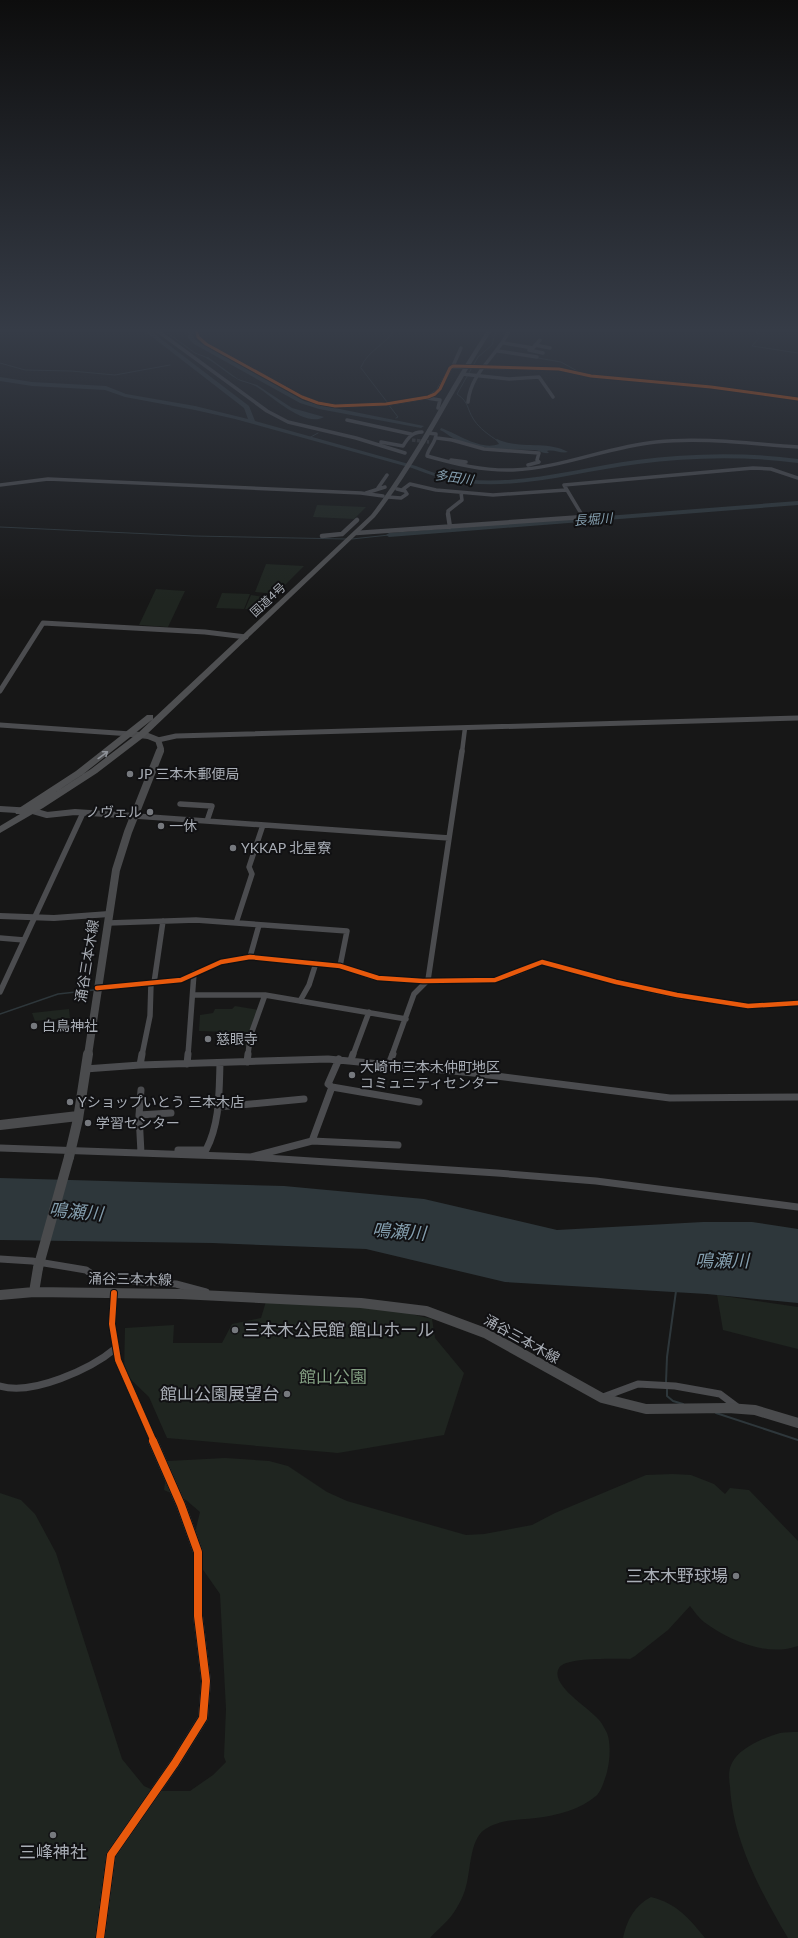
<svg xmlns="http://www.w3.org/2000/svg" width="798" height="1938" viewBox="0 0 798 1938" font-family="Lato,'Noto Sans JP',sans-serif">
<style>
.green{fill:#1f2520}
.water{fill:#2e373b}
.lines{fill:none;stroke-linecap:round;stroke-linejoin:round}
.stream-far2{stroke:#2e373b;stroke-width:1}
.stream-far1{stroke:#2e373b;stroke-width:1.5}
.stream{stroke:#2e373b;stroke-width:2}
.river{fill:#2e373b;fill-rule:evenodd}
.minor-tunnel{stroke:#343537;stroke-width:3.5;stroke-dasharray:3.5 1.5;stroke-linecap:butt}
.minor-far4{stroke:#4b4c4f;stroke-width:3.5}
.minor-far3{stroke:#4b4c4f;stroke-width:4.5}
.minor-far2{stroke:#4b4c4f;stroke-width:5.5}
.minor-far1{stroke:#4b4c4f;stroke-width:7}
.minor{stroke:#4b4c4f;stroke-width:10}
.tertiary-far2{stroke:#4b4c4f;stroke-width:4}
.tertiary-far1{stroke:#4b4c4f;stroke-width:5}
.tertiary{stroke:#4b4c4f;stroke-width:6}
.secondary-far2{stroke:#4a4b4d;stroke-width:6}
.secondary-far1{stroke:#4a4b4d;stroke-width:8}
.secondary{stroke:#4a4b4d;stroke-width:10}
.trunk{fill:#4e4f51;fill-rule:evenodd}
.secondary-bridge{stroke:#4a4b4d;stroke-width:10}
.cycleway-far3-casing{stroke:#111113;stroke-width:4.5}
.cycleway-far2-casing{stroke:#111113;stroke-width:7}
.cycleway-far1-casing{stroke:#111113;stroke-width:8}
.cycleway-casing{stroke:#111113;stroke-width:10}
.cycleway-far3{stroke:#e8590c;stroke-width:3}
.cycleway-far2{stroke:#e8590c;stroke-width:4.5}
.cycleway-far1{stroke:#e8590c;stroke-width:6}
.cycleway{stroke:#e8590c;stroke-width:8}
.oneway{stroke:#8e9298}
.poi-dot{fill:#76797e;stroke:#111113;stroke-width:1.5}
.labels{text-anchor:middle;stroke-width:4;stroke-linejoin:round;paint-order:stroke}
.far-street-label{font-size:12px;fill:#a9aeb6;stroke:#111113}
.far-water-label{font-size:13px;font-style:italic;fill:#849eae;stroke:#111113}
.poi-label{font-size:14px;fill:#a9aeb6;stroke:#111113;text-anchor:start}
.street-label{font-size:14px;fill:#a9aeb6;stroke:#111113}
.near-poi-label{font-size:17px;fill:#a9aeb6;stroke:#111113;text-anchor:end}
.near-park-label{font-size:17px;fill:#839f82;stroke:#111113}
.near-water-label{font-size:18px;font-style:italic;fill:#849eae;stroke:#111113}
</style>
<rect width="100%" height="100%" fill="#171717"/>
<path class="green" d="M 317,505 L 366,507 L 354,519 L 313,517 Z
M 266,564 L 304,566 L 276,594 L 255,592 Z
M 156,589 L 185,591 L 168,627 L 139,625 Z
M 222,593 L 250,594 L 244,609 L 216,608 Z
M 251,595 L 271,598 L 258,610 L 245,609 Z
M 235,1006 L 259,1010 L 246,1046 L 229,1046 L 230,1032 L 199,1031 L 200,1015 L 213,1013 L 215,1009 L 232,1009 Z
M 69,1009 L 70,1018 L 35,1021 L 32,1013 Z
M 717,1295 L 798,1307 L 798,1349 L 723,1330 Z
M 267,1298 L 365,1303 L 432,1319 L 435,1338 L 464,1373 L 444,1435 L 338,1453 L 167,1438 L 149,1397 L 124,1373 L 125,1328 L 174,1325 L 173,1343 L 222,1343 L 232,1324 L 261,1318 Z
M 225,1458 L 269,1461 L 288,1466 L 327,1492 L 347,1501 L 466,1535 L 484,1534 L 532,1525 L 555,1513 L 646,1475 L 673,1474 L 691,1475 L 714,1484 L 725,1494 L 730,1488 L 749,1490 L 798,1541 L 798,1646 C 767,1657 730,1641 704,1622 C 699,1618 694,1611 690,1606 L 668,1630 L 635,1656 L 630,1659 C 616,1659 565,1657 559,1668 C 549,1685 590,1708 599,1720 C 602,1723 605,1729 607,1733 C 611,1743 610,1761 607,1772 C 605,1779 601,1792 596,1796 C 581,1809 556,1816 536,1818 C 518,1820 500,1819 484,1830 C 469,1841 471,1873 465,1890 C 463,1896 460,1903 456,1909 C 450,1920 438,1929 430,1938 L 0,1938 L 0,1493 L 21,1500 L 35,1514 L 56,1553 L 122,1759 L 144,1786 L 155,1791 L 190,1791 L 213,1775 L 226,1762 L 224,1757 L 226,1709 L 220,1594 L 199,1564 L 192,1545 L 200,1512 L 186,1500 L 164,1490 L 168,1461 Z
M 798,1732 L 798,1938 L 788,1938 C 761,1892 733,1841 730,1787 C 729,1779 728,1770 732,1763 C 739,1748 765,1737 780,1733 C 786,1732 792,1732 798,1732 Z
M 651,1897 C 676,1903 689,1918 705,1938 L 623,1938 C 627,1920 634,1906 651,1897 Z"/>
<path class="water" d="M 208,357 L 238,379 L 257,385 L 292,408 L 324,417 C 305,428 273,397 257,387 C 251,383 243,383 237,379 C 226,373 217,364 206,358 Z
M 441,428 C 458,434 481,451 499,444 L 496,440 L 497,439 C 520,450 546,440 568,452 C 561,454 554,449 547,451 L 549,453 C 543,454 539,450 534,450 C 506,449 478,451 453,438 C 449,436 445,432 440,430 Z
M 0,1178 L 284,1186 L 424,1199 L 557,1230 L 703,1222 L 752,1222 L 798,1229 L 798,1303 L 707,1294 L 505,1282 L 366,1249 L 212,1243 L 0,1240 Z"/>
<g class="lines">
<path class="stream-far2" d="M 162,329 L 195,353 L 208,358
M 496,329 L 492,345 L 478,357 L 457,394 C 470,403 466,408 474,420 C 480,429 489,435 498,441
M 751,329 L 761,335
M 759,338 L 752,346 L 798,353
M 538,358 L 561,362 L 579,372
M 0,363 L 25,370 L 71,371 L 115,375 L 170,365
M 361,367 C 368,350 386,345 395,329
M 361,368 L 387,402
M 388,404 L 398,417 L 396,418
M 309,438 L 318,433
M 0,527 L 194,536 L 346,539
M 352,539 L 389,535"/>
<path class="stream-far1" d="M 366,977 L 374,979
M 386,981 L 402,982
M 452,983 C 479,984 503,982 528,970
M 645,991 L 682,999
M 0,1014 L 58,994 L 94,990"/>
<path class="stream" d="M 666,1382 L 667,1357 L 676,1291
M 667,1388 L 667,1396 L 673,1401 L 683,1404
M 716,1413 L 798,1440"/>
<path class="river" d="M 142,329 L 148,329 L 249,406 L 255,421 L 416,466 C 425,469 433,473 442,475 C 506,491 574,468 637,460 C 691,453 745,452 798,459 L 798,463 C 745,456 691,457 638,464 C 582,471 524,489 467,483 C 448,481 430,475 412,468 L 235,419 L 195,410 L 125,397 L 105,390 L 32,386 L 0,381 L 0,377 L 32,382 L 106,386 L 126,394 L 195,406 L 248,419 L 244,408 Z
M 188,329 L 193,329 L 194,338 L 198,342 L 304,401 L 320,405 L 424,426 L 421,428 L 319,409 L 300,403 L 194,344 L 188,338 Z
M 798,501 L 798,505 L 389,537 L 386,535 L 389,533 Z"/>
<path class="minor-tunnel" d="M 412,440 L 429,442"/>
<path class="minor-far4" d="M 155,329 L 267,411 L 288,422 L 356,438 L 405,453
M 504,343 L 533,348 L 540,340
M 535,345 L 550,348
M 529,350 L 543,353
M 498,351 L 537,357
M 453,366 L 461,348
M 462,367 L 559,369 L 591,376 L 711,387 L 798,399
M 462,374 L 509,379 L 539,377 L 553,397
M 427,398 L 440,400 L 438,408
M 468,402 C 471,371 498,356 510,329
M 347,420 L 411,434
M 428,433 L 436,434 C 436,443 428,448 427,456 C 456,464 482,471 513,470 C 562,468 607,447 656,442 C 703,437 751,444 798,447
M 437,438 L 452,440 L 484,449 L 539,453 L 537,460 L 539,462 L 528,465
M 381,442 L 403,446 C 408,438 412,432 422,432
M 451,460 L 466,462
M 0,485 L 48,479 L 361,493 L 383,496
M 378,488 L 387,475
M 402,490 L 410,484 L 436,490 L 493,495 L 566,490
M 366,493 L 385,487
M 388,497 L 401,498 L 407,494 L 405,491 L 397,489
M 448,515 L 448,511 L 462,500 L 461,493
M 582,515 L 564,485 L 753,468 L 771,469 L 798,478"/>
<path class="minor-far3" d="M 448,514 L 450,527
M 356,533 L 583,517 L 581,514
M 322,536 L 342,534 L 357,520
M 462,752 L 465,728"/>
<path class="minor-far2" d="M 180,804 L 212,806 L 207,821
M 135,816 L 449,838
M 108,923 L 196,920 L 347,931 L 340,966
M 236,923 L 252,874 L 249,867 L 263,825
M 0,938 L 24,940
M 250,957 L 259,925
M 154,983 L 163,921
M 97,988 L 181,980 L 221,962 L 250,957 L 340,966 L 378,978 L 423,981 L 495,980 L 542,962 L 616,982 L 677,995 L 748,1006 L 798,1003
M 0,992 L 83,813
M 193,995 L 265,995 L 406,1019
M 300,1001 L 309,985 L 316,963
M 142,1055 L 150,1016 L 151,983
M 188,1055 L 194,973
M 248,1055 L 250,1037 L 265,995
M 353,1055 L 369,1012
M 392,1055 L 414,994 L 428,980 L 462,751"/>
<path class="minor-far1" d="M 351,1060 L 353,1054
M 247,1062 L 248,1054
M 187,1064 L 188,1054
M 389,1064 L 393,1054
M 140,1065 L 142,1054
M 85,1069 L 140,1065 L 328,1059 L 473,1073 L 670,1098 L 798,1097
M 332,1087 L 419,1102
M 141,1090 L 139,1115 L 141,1153
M 219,1107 L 304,1099
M 139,1115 L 171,1113
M 312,1141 L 398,1145
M 0,1148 L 251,1157 L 312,1141 L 332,1087 L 328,1084 L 339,1059
M 178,1150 L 206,1150 C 220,1123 219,1093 220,1063
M 251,1157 L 497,1173 L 596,1181 L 798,1207
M 0,1259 L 32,1261 L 86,1270 L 99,1279 L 176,1284 L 206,1292
M 114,1293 L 112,1324 L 118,1360 L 154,1442
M 0,1386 C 32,1396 91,1369 116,1348
M 603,1397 L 638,1384 L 675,1386 L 720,1394 L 740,1409"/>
<path class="minor" d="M 100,1938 L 111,1855 L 175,1763 L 203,1718 L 206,1681 L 198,1616 L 198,1552 L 181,1505 L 153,1441"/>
<path class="tertiary-far2" d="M 196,329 L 198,337 L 206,344 L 302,397 L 318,403 L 335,406 L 387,404 L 429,397 L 438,391 L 451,367 L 462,367"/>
<path class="tertiary-far1" d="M 0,691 L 43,623 L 205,632 L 246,637
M 0,725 L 131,734
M 158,740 L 176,736 L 798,718"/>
<path class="tertiary" d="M 0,809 L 33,811 L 47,815 L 75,812 L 135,816
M 0,916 L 54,918 L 109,914"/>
<path class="secondary-far2" d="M 131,734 L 148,736 L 158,740 L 161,749 L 160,752"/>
<path class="secondary-far1" d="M 88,1055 L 116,870 L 128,832 L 160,751"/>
<path class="secondary" d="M 0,1125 L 78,1116
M 69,1157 L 78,1119 L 88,1054
M 34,1292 L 38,1268
M 0,1295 L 34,1292 L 180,1294 L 361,1303 L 426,1311 L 485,1333 L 602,1398 L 646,1409 L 728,1408 L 755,1410 L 798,1423"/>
<path class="trunk" d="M 488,329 L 493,329 C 452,391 421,459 375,517 L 144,737 L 97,773 L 43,808 L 0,833 L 0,826 L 20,814 L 16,814 L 15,812 L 16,810 L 76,771 L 147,715 L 153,715 L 153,719 L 82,775 L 48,797 L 91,769 L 138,733 L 371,515 C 416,457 447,390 488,329 Z"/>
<path class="secondary-bridge" d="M 38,1268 L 69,1157"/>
<defs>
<path id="cycleway-far3" d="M 196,329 L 198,337 L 206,344 L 302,397 L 318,403 L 335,406 L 386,404 L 428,397 L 435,394 L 440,389 L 450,368 L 453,366 L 559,369 L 591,376 L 711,387 L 798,399"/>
<path id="cycleway-far2" d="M 97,988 L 181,980 L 221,962 L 250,957 L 340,966 L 378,978 L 423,981 L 495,980 L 542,962 L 616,982 L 677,995 L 748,1006 L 798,1003"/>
<path id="cycleway-far1" d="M 114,1293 L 112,1324 L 118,1360 L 154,1442"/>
<path id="cycleway" d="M 100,1938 L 111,1855 L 175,1763 L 203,1718 L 206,1681 L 198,1616 L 198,1552 L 181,1505 L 153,1441"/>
</defs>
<use href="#cycleway-far3" class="cycleway-far3-casing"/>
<use href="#cycleway-far2" class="cycleway-far2-casing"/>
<use href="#cycleway-far1" class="cycleway-far1-casing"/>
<use href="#cycleway" class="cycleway-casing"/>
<use href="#cycleway-far3" class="cycleway-far3"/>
<use href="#cycleway-far2" class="cycleway-far2"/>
<use href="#cycleway-far1" class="cycleway-far1"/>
<use href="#cycleway" class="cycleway"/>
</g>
<defs><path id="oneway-shaft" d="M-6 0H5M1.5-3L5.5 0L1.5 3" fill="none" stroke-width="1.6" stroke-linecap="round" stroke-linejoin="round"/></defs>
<use class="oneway" href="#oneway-shaft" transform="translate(103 755) rotate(-36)"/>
<linearGradient id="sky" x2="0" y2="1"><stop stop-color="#0d0d0d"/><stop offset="0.55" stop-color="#363c47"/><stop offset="1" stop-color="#363c47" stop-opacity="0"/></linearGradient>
<rect width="798" height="601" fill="url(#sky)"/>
<g class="poi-dot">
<circle cx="130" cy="774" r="4"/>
<circle cx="150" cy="812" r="4"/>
<circle cx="161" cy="826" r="4"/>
<circle cx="233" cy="848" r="4"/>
<circle cx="34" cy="1026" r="4"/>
<circle cx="208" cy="1039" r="4"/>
<circle cx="352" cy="1075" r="4"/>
<circle cx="70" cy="1102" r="4"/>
<circle cx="88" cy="1123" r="4"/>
<circle cx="235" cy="1330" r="4"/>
<circle cx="287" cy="1394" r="4"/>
<circle cx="736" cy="1576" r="4"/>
<circle cx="53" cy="1835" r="4"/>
</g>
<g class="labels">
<g class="far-street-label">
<text transform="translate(268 600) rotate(-43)" y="4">国道4号</text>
</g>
<g class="far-water-label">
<text transform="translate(454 477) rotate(8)" y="5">多田川</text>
<text transform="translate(593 519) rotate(-4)" y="5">長堀川</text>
</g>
<g class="poi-label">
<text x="138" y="779">JP 三本木郵便局</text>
<text x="142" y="817" text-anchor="end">ノヴェル</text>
<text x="169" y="831">一休</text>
<text x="241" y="853">YKKAP 北星寮</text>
<text x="42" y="1031">白鳥神社</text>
<text x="216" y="1044">慈眼寺</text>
<text x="360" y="1072">大崎市三本木仲町地区<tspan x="360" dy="16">コミュニティセンター</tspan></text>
<text x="78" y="1107">Yショップいとう 三本木店</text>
<text x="96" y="1128">学習センター</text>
</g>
<g class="street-label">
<text transform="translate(87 961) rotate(-81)" y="5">涌谷三本木線</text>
<text transform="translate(130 1279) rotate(1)" y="5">涌谷三本木線</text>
<text transform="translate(522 1339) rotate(29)" y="5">涌谷三本木線</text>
</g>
<g class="near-poi-label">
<text x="243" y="1336" text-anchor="start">三本木公民館 館山ホール</text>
<text x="279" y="1400">館山公園展望台</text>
<text x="728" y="1582">三本木野球場</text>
<text x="53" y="1858" text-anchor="middle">三峰神社</text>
</g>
<g class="near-park-label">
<text x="333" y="1383">館山公園</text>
</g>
<g class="near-water-label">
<text transform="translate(76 1212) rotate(5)" y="6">鳴瀬川</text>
<text transform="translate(399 1232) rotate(4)" y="6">鳴瀬川</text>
<text x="722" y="1267">鳴瀬川</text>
</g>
</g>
</svg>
